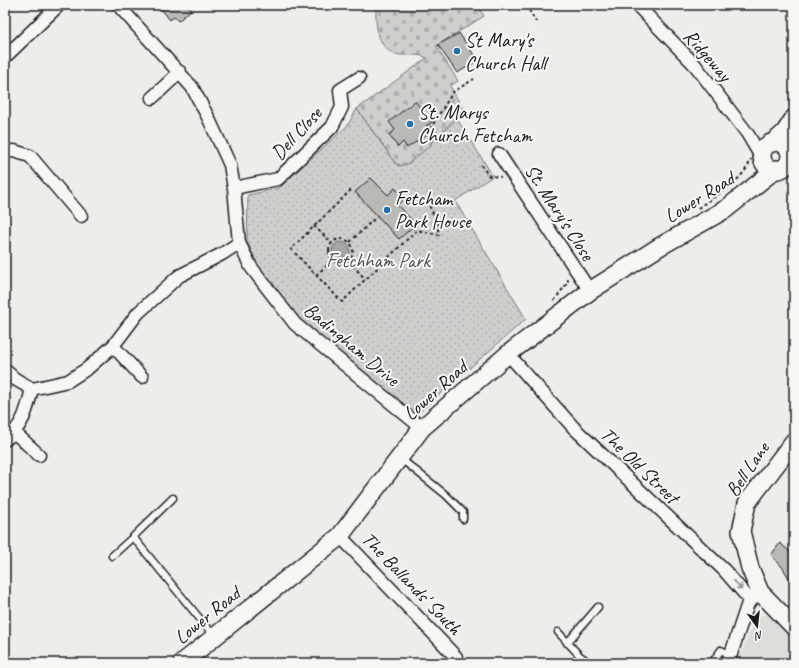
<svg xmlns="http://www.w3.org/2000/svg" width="799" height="668" viewBox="0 0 799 668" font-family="Caveat,sans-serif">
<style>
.built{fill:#ddddda}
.cemetery{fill:url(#cemetery-stones);stroke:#757574}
.garden{fill:url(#garden-dots);stroke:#757574}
.water{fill:url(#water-ripples);stroke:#6f6f6d}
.building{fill:#b9b9b6;stroke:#1c1c1c}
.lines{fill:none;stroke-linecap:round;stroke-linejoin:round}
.lane-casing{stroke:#1c1c1c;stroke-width:9}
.street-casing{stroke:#1c1c1c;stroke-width:15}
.secondary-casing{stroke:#1c1c1c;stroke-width:20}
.path{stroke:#1c1c1c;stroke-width:2;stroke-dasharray:3 3;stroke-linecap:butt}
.lane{stroke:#f6f6f2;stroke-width:6}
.street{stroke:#f6f6f2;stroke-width:12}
.secondary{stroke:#f6f6f2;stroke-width:17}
.oneway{stroke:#949492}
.poi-dot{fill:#1f6fb2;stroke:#f6f6f2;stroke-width:1.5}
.labels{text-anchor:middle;stroke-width:4;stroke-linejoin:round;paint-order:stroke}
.poi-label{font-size:20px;fill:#1c1c1c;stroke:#f6f6f2;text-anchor:start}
.street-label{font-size:20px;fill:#1c1c1c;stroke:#f6f6f2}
.park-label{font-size:20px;fill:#515151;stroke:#f6f6f2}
</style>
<defs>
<pattern id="cemetery-stones" width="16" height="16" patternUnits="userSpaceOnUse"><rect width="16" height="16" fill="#cececb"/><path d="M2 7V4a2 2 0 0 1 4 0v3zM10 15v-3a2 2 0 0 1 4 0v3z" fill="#b0b0ae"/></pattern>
<pattern id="garden-dots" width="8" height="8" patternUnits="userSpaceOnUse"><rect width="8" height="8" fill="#cececb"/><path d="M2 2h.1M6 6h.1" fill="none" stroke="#b0b0ae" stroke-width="1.8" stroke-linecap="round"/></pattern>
<pattern id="water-ripples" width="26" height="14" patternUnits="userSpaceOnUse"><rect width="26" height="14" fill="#a6a6a3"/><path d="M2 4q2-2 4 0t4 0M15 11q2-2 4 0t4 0" fill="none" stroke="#868684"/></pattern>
</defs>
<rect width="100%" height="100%" fill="#edede9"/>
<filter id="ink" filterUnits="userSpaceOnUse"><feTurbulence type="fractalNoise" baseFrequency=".025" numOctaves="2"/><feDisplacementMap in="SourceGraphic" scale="8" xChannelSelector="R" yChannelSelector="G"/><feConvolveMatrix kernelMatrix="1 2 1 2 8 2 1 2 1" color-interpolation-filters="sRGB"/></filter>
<g filter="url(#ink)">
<path class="built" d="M 770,614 L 794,636 L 794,663 L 737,663 L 757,616 Z"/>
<path class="cemetery" d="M 376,5 L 477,5 L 484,16 L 436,46 L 458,81 L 450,86 L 462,107 L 462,112 L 431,142 L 431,145 L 409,163 L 402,166 L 395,163 L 357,109 L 427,58 C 419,54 411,55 402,55 C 377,54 375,25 376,5 Z"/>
<path class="garden" d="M 357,109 L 395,163 L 400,166 L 409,163 L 431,145 L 431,143 L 457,119 L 493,176 L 455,201 L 526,319 L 416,415 L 296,317 L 259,269 L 247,241 L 248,195 L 279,188 L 347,126 Z"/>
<path class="water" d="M332 251a9 9 0 1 1 18 0a9 9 0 1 1-18 0Z"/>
<path class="building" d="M 158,5 L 187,5 L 191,10 L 178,21 L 174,17 L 170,20 Z
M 459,33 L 478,61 L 457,73 L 438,45 Z
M 415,101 L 432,122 L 426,126 L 430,132 L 407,148 L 403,142 L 398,147 L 389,135 L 395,130 L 389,122 Z
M 371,178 L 388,195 L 395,188 L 404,199 L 397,205 L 416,224 L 399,239 L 355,192 Z
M 780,543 L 794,555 L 794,587 L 783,568 L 771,555 Z"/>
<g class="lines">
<defs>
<path id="lane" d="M 400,458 L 446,495 L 463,512 L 463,519
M 173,498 L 133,537 L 214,636
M 112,556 L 133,537
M 558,632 L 580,656 L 590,663
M 567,643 L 598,607
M 712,663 L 721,650 L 731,655"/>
<path id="street" d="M 118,5 L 192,87 L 208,117 L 230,165 L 234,188 L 239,243 L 251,267 L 295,324 L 422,428
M 637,5 L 695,65 L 747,133 L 763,160
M 5,57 L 59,5
M 152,98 L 180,72
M 5,152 L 14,151 L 30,156 L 81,216
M 499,154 L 590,291
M 234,188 L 278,179 L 332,127 L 342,107 L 340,90 L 359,78
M 113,346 L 142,377
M 508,354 L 574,428 L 724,570 L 750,600
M 5,370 L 15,379 L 32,389 L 68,381 L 88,368 L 113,346 L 138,313 L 179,276 L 222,254 L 239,243
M 15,433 L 39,455
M 5,440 C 23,427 27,410 32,389
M 340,536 L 456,657
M 728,663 L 748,603 L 756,596"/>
<path id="secondary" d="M762 156a14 14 0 1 1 28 0a14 14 0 1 1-28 0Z
M 773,143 L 785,132 L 794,118
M 794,441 L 747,503 L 741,531 L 750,568 L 760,592 L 794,627
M 182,663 L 340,536 L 422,428 L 508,354 L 590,291 L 659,247 L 726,209 L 776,169"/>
</defs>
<use href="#lane" class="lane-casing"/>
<use href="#street" class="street-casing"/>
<use href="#secondary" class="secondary-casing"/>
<path class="path" d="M 526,5 L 536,22
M 475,58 L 482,56
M 430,129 L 453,92 L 474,79
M 481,165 L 489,176 L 501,177
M 351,190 L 291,249 L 342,302 L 417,230 L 439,235 L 437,222 L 429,205 L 418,202 L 407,203 L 401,192 L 399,193
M 698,208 C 716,195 743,182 751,159
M 314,226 L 332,243
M329 251a12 12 0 1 1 24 0a12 12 0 1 1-24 0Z
M 350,242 L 377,216
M 349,261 L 365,279
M 316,275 L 333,260
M 554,301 L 568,282 L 568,278"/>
<use href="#lane" class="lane"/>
<use href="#street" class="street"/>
<use href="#secondary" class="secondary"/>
</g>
<defs><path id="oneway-shaft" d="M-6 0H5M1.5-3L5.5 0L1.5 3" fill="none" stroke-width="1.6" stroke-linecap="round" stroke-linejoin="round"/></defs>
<use class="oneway" href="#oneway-shaft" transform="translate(738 585) rotate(46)"/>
</g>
<g class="poi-dot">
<circle cx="457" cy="51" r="4"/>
<circle cx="410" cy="124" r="4"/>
<circle cx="387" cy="210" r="4"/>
</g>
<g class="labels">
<g class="poi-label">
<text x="465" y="47">St Mary's<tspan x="465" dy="23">Church Hall</tspan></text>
<text x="418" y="119">St. Marys<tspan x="418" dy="23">Church Fetcham</tspan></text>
<text x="395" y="205">Fetcham<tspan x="395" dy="23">Park House</tspan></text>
</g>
<g class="street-label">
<text transform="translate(708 55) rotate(49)" y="7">Ridgeway</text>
<text transform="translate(296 133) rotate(-47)" y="7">Dell Close</text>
<text transform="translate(699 197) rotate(-32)" y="7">Lower Road</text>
<text transform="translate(560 212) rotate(57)" y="7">St. Mary's Close</text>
<text transform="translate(352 344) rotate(40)" y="7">Badingham Drive</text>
<text transform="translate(435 390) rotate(-42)" y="7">Lower Road</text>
<text transform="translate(640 465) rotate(44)" y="7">The Old Street</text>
<text transform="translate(747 469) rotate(-56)" y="7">Bell Lane</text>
<text transform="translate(412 583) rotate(46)" y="7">The Ballands' South</text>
<text transform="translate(207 615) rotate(-39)" y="7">Lower Road</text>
</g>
<g class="park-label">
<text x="378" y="267">Fetchham Park</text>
</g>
</g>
<rect width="799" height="668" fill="none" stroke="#f6f6f2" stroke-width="20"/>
<rect x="10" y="10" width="779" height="648" fill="none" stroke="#1c1c1c" stroke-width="1.5" filter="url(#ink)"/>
<g transform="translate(757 626) rotate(165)" stroke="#f6f6f2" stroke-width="3" paint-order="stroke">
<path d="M0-3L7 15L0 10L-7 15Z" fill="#1c1c1c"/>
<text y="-6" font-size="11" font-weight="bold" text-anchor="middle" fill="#1c1c1c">N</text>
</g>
</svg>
